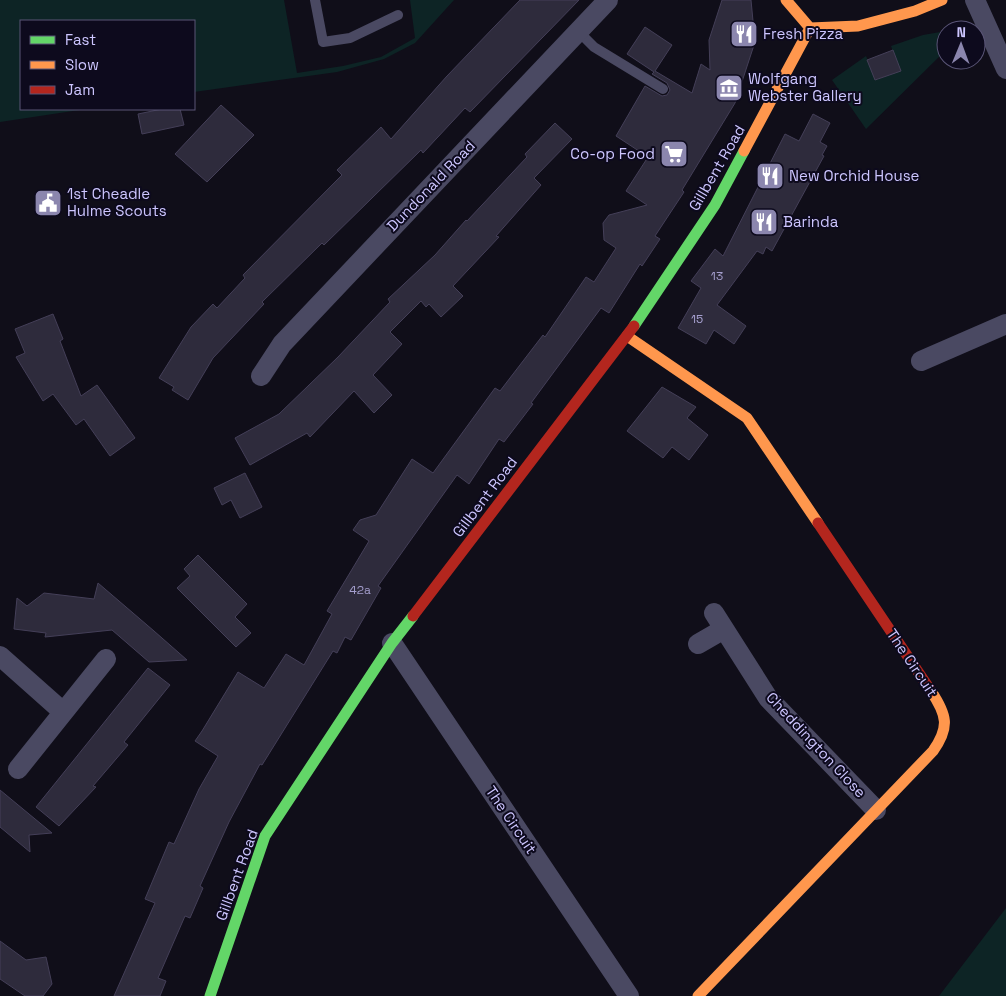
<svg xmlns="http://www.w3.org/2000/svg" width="1006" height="996" viewBox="0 0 1006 996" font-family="'Space Grotesk',sans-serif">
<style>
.green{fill:#0d2425}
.building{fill:#2e2b3c;stroke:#443f58}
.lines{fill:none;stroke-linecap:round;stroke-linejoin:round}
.lane{stroke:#4a4962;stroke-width:10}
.street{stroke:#4a4962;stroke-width:20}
.fast{stroke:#63d668;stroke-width:11}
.slow{stroke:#ff974d;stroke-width:11}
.jam{stroke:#b3261e;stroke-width:11}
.labels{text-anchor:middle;stroke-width:4;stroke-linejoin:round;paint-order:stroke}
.number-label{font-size:12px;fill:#a59fce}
.poi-label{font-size:15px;fill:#cdc6ff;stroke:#0d0a1d;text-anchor:start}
.street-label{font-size:15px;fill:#cdc6ff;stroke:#0d0a1d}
</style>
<rect width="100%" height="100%" fill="#100e19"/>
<path class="green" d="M 0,0 L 284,0 L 297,73 L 343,66 L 381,57 L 415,38 L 410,0 L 454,0 L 415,43 L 384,59 L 337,72 L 194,92 L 194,21 L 21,21 L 21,109 L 86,109 L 0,122 Z
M 946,31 L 946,50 L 866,129 L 832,80 L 866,56 L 876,80 L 900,71 L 891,46 L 923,35 Z
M 1006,908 L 1006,996 L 939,996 Z"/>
<path class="building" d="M 520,0 L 579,0 L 470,112 L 465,108 L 423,153 L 421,150 L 324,245 L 322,243 L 262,302 L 264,304 L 213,358 L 188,400 L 172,390 L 174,387 L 159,378 L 191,327 L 213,304 L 217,308 L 245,278 L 243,275 L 342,175 L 337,170 L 381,127 L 391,139 L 447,76 Z
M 722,0 L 751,0 L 755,42 L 735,103 L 682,190 L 684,192 L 655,236 L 660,239 L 642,266 L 640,264 L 609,313 L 601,308 L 531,403 L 533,404 L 504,442 L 499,439 L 469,484 L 457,475 L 378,586 L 381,588 L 351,640 L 345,637 L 337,653 L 333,651 L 262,765 L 260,764 L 229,822 L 200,886 L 203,888 L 190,918 L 185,916 L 158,978 L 166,981 L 160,996 L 114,996 L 155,903 L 145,899 L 169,842 L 174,844 L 199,789 L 218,756 L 195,741 L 202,731 L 238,672 L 264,688 L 286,654 L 304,665 L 332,614 L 327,611 L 369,541 L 353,530 L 360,520 L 376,515 L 412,459 L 433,473 L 495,388 L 500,391 L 543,335 L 545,337 L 586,277 L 594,282 L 616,248 L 604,240 L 603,223 L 609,215 L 647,205 L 626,191 L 648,157 L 616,136 L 645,86 L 662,96 L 667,95 L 670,90 L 667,83 L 652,74 L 654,72 L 627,54 L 645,27 L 672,45 L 655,71 L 692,93 L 701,64 L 710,70 L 709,40 Z
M 893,50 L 901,71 L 875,80 L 867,60 Z
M 221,105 L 254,135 L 207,182 L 175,154 Z
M 162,109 L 180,109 L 184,125 L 142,134 L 138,114 Z
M 813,114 L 830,123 L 820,142 L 827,146 L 822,155 L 824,156 L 772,251 L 766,247 L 763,254 L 757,251 L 717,305 L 746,326 L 734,344 L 714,330 L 706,344 L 678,328 L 701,288 L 691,281 L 715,249 L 723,256 L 785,134 L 799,141 Z
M 555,123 L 572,139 L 534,178 L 541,185 L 496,236 L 499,237 L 453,286 L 463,296 L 441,317 L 429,304 L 426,307 L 421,301 L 390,332 L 402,344 L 373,375 L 392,395 L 374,413 L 354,391 L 310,437 L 307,433 L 250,465 L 235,438 L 279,414 L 338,357 L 390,302 L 388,299 L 435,255 L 466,220 L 467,221 L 527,157 L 525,154 Z
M 53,314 L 63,339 L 60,341 L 81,396 L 97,385 L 135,438 L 110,456 L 84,419 L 76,425 L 53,394 L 43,401 L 16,357 L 25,353 L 15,329 Z
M 662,387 L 696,407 L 687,418 L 708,435 L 689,460 L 672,447 L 663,458 L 627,431 Z
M 245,473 L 262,507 L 240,518 L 231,500 L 222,505 L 214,488 Z
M 198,555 L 247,604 L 235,617 L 251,633 L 236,647 L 177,588 L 190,576 L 184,569 Z
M 98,583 L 154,631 L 187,660 L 149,662 L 112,630 L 45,637 L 46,633 L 14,629 L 17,598 L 27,606 L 44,593 L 94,599 Z
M 148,668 L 170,685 L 124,742 L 128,745 L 93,786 L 96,787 L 59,826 L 36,807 Z
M 0,790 L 52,833 L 29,835 L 30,852 L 0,827 Z
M 0,941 L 26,960 L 46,957 L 52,984 L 43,996 L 25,996 L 0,979 Z"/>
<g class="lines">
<path class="lane" d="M 315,0 L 323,42 L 350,38 L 398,15
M 578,31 L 594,47 L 663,89"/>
<path class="street" d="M 975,0 L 1006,69
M 921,361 L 1006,324
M 261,376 L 282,344 L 608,0
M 714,613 L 768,698 L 876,810
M 392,643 L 629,996
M 698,644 L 724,629
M 0,656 L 62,711
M 18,769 L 106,659"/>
<path class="fast" d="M 634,326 L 715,205 L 744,151
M 210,996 L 265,836 L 392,643 L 413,616"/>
<path class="slow" d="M 786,0 L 810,28
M 810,28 L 858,26 L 915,11 L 942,0
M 744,151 L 810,28
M 627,336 L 747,418 L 818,523
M 698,996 L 933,751 C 950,727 947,715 931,691"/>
<path class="jam" d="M 818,523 L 931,691
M 413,616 L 634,326"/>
</g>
<defs>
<symbol id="restaurant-square" viewBox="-11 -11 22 22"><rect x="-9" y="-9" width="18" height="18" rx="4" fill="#8b86ae" stroke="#0d0a1d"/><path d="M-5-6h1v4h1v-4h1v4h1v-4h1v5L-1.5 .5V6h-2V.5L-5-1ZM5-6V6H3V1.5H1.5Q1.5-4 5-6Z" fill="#fff"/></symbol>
<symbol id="museum-square" viewBox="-11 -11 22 22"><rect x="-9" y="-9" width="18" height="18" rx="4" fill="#8b86ae" stroke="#0d0a1d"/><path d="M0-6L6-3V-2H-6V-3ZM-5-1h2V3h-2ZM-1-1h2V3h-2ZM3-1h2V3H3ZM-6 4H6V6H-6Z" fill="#fff"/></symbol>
<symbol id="supermarket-square" viewBox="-11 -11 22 22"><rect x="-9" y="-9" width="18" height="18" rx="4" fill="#8b86ae" stroke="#0d0a1d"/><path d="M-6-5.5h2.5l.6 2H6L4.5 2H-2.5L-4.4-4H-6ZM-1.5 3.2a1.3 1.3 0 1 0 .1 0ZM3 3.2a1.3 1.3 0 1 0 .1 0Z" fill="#fff"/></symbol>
<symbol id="civic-square" viewBox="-11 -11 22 22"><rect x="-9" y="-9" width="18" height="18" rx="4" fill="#8b86ae" stroke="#0d0a1d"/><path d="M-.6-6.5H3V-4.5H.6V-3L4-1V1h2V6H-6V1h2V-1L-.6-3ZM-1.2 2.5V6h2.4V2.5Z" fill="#fff"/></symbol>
</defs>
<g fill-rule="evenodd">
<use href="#restaurant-square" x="728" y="18" width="32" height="32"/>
<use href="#museum-square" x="713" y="72" width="32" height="32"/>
<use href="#supermarket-square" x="658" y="138" width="32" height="32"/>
<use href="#restaurant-square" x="754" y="160" width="32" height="32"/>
<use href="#civic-square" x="32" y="187" width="32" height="32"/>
<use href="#restaurant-square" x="748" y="206" width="32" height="32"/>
</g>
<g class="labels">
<g class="number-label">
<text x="717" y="280">13</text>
<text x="697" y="323">15</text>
<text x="360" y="594">42a</text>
</g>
<g class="poi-label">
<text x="763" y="39">Fresh Pizza</text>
<text x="748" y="84">Wolfgang<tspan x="748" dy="17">Webster Gallery</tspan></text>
<text x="655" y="159" text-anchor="end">Co-op Food</text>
<text x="789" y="181">New Orchid House</text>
<text x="67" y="199">1st Cheadle<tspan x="67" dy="17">Hulme Scouts</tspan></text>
<text x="783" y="227">Barinda</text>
</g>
<g class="street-label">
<text transform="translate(717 168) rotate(-60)" y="5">Gillbent Road</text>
<text transform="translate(431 186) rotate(-46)" y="5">Dundonald Road</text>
<text transform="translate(485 497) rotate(-53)" y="5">Gillbent Road</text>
<text transform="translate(912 663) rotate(56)" y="5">The Circuit</text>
<text transform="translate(816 745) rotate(47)" y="5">Cheddington Close</text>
<text transform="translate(511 820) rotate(56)" y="5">The Circuit</text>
<text transform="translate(237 875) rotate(-70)" y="5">Gillbent Road</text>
</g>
</g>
<rect x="20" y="20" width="175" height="90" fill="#0d0a1d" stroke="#5a5577"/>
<rect x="30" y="36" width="25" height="8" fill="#63d668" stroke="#5a5577"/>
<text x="65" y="45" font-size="15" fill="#cdc6ff">Fast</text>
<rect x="30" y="61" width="25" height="8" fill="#ff974d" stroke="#5a5577"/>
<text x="65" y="70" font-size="15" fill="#cdc6ff">Slow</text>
<rect x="30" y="86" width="25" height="8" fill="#b3261e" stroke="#5a5577"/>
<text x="65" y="95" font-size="15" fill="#cdc6ff">Jam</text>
<g transform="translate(961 45) rotate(1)"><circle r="24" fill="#0d0a1d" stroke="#5a5577"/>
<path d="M0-4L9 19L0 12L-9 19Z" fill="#8b86ae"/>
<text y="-8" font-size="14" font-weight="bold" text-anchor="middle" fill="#cdc6ff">N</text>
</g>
</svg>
